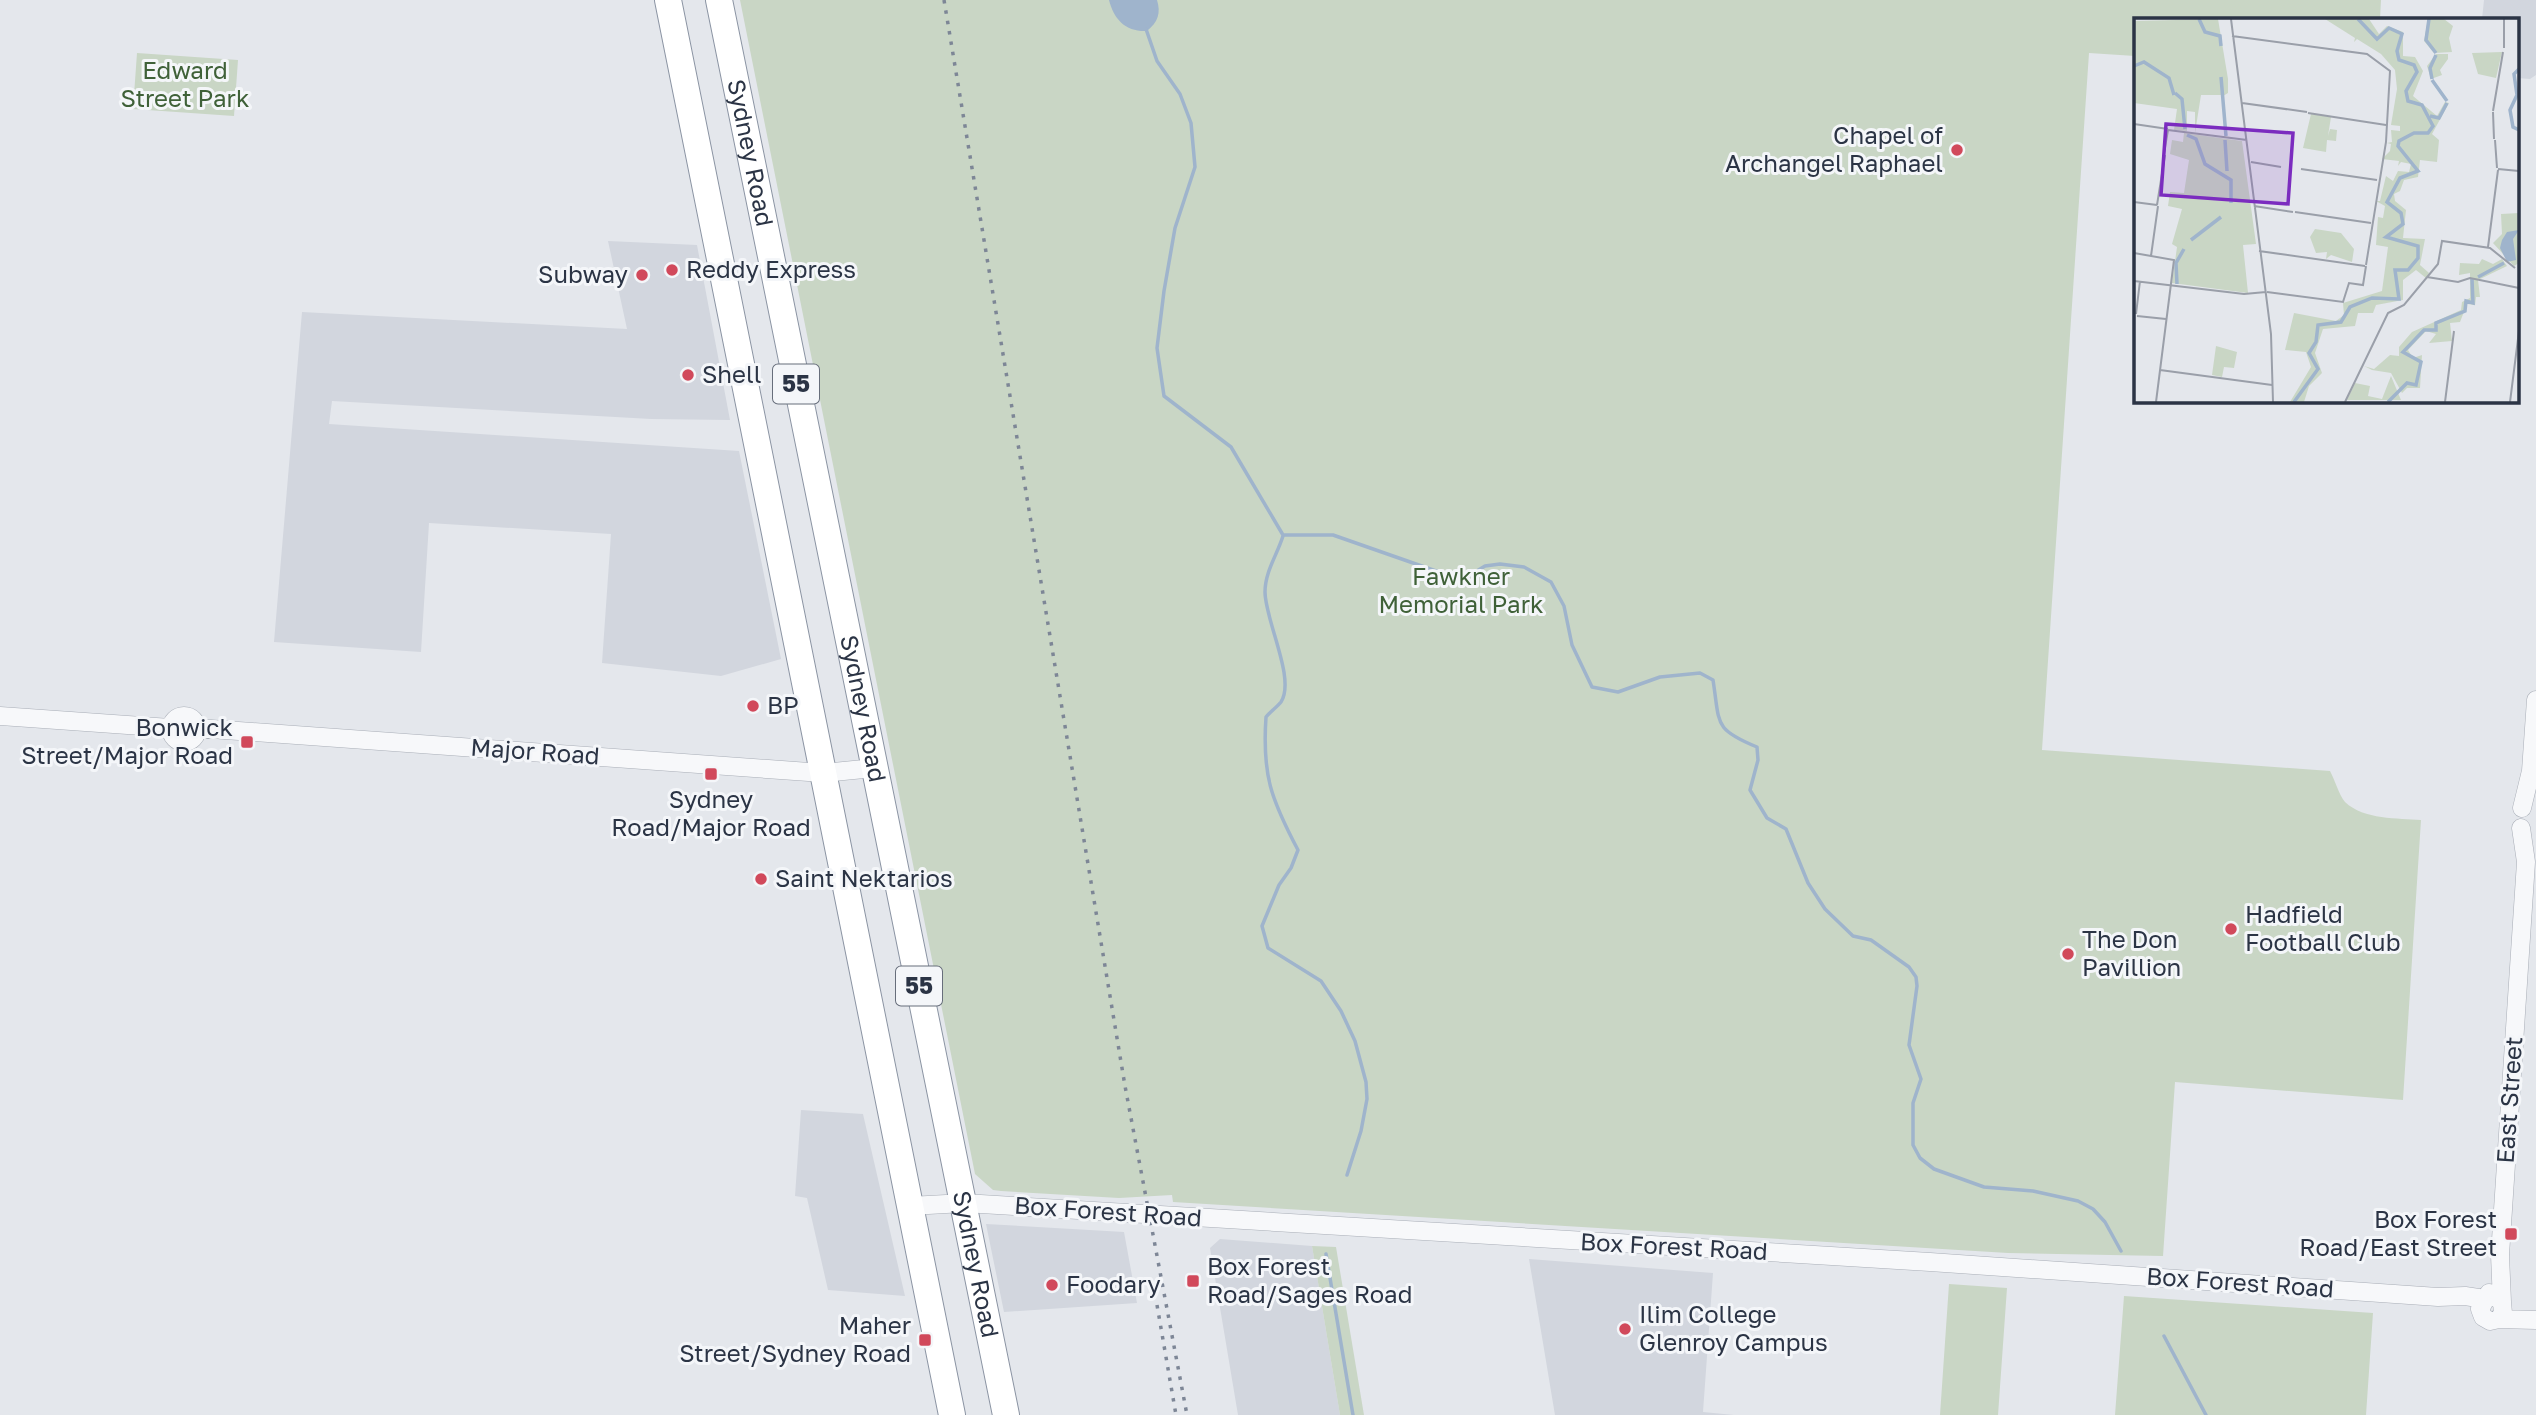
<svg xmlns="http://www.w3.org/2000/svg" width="2536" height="1415" viewBox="0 0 2536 1415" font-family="'Golos Text',sans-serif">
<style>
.built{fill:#d2d6de}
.green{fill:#c9d6c5}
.water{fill:#9fb4cc}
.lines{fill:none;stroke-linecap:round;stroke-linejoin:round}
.stream{stroke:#9fb4cc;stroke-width:3.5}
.minor-casing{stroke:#a9aeb7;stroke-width:19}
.highway-casing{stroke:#8b94a3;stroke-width:28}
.minor{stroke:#f7f8fa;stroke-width:18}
.highway{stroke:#fff;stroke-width:26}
.rail{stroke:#7d8696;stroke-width:3.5;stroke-dasharray:3.5 7;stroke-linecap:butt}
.poi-dot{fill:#d1495b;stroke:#f4f6f9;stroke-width:2.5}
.labels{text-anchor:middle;stroke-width:6;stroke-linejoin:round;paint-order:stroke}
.shield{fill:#f4f6f9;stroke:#676e7b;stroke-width:2}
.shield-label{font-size:23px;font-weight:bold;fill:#2b3445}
.park-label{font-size:24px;fill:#3f6138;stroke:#f4f6f9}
.poi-label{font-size:24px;fill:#2b3445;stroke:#f4f6f9;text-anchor:start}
.street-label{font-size:24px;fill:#2b3445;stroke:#f4f6f9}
.inset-river{fill:none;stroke:#9fb4cc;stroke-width:3.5}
.inset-road{fill:none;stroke:#9a9fa9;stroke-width:2}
.view{fill:#7b2cbf;fill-opacity:0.15;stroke:#7b2cbf;stroke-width:3.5}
.inset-edge{fill:none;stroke:#2b3445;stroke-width:3.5}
</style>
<rect width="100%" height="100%" fill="#e4e7ec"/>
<path class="built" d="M 2484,0 L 2536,0 L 2536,75 L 2530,79 L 2517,78 L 2517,19 L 2482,19 Z
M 608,241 L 697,245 L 730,420 L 651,419 L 332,401 L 329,424 L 739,451 L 781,659 L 721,676 L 602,663 L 611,534 L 429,523 L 421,652 L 274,642 L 302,312 L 627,329 Z
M 801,1110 L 863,1114 L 905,1296 L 828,1290 L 807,1198 L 795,1196 Z
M 986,1224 L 1124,1232 L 1137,1303 L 1004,1312 Z
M 1220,1239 L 1312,1246 L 1340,1415 L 1238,1415 L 1210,1248 Z
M 1529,1259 L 1713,1273 L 1703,1412 L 1734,1415 L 1555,1415 Z"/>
<path class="green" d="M 740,0 L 2381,0 L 2380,19 L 2135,19 L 2135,56 L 2089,53 L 2042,750 L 2330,771 C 2335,780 2339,795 2345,802 C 2364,820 2398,818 2421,820 L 2403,1100 L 2175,1082 L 2163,1256 L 2008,1253 L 1173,1202 L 1172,1195 L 1119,1198 L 1001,1191 L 993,1190 L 975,1174 Z
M 137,53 L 238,60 L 234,116 L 133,109 Z
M 1312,1246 L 1336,1247 L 1364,1415 L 1340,1415 Z
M 1949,1284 L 2007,1288 L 1998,1415 L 1940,1415 Z
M 2124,1296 L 2373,1313 L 2366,1415 L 2115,1415 Z"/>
<path class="water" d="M 1109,0 L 1157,0 C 1161,13 1158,22 1147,31 C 1126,32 1114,20 1109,0 Z"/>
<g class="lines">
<path class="stream" d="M 1146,29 L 1157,61 L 1180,94 L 1191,123 L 1195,167 L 1175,228 L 1164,291 L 1157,348 L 1164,396 L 1231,447 L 1283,535 L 1333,535 L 1456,578 L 1467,577 L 1485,566 L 1500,564 L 1524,567 L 1551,582 L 1564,606 L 1572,645 L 1592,687 L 1618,692 L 1660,677 L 1700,673 L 1713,680 C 1720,724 1713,729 1757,747 L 1758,760 L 1750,790 L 1767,818 L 1786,829 L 1808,883 L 1825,909 L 1853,936 L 1871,940 L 1909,967 L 1916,977 L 1917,986 L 1909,1045 L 1921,1079 L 1913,1103 L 1913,1145 L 1920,1158 L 1934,1169 L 1984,1187 L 2033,1191 L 2078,1201 L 2093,1209 L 2105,1222 L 2121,1251
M 1283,536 C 1277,555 1265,572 1265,592 C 1265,620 1296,679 1281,702 C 1277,707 1270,712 1266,717 C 1262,775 1271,799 1298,850 L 1291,868 L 1279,885 L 1262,926 L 1268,948 L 1321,981 L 1341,1011 L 1355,1041 L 1366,1082 L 1367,1099 L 1361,1131 L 1347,1175
M 1326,1254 L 1353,1415
M 2164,1336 L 2206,1415"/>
<defs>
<path id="minor" d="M171 729a13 13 0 1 1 26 0a13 13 0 1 1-26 0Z
M 0,716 L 170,728
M 197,728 L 823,773 L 874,768
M 2522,808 L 2531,771 L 2536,700
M 910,1206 L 964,1203 L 1930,1262 L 2438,1297 L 2465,1296 L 2485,1299
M 2489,1293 L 2480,1309 L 2483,1317 L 2490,1321 L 2499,1319 L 2503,1313 L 2502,1302 L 2495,1297
M 2502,1302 L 2500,1255 L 2526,862 L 2521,828
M 2499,1319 L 2536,1320"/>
<g id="highway">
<path d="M 668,0 L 952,1415"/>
<path id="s1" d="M 719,0 L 1006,1415"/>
</g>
</defs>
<use href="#minor" class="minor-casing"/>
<use href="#highway" class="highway-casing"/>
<use href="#minor" class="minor"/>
<use href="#highway" class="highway"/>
<path class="rail" d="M 944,0 L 1125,1086 L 1187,1415
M 1157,1305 L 1176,1415"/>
</g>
<g class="poi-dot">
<circle cx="1957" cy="150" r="7"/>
<circle cx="672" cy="270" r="7"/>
<circle cx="642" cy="275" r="7"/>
<circle cx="688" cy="375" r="7"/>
<circle cx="753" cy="706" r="7"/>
<rect x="240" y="735" width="14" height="14" rx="3.5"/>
<rect x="704" y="767" width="14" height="14" rx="3.5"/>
<circle cx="761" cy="879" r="7"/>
<circle cx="2231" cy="929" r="7"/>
<circle cx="2068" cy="954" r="7"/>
<rect x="2504" y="1227" width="14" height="14" rx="3.5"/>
<rect x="1186" y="1274" width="14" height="14" rx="3.5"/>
<circle cx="1052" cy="1285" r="7"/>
<circle cx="1625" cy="1329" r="7"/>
<rect x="918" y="1333" width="14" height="14" rx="3.5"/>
</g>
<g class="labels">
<g class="shield">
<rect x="773" y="364.5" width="46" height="39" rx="5"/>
<rect x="896" y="966.5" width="46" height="39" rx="5"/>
</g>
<g class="shield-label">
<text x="796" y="392">55</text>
<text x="919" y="994">55</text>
</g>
<g class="park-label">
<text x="185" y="79">Edward<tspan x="185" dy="28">Street Park</tspan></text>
<text x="1461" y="585">Fawkner<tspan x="1461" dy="28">Memorial Park</tspan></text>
</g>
<g class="poi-label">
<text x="1943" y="144" text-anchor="end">Chapel of<tspan x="1943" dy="28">Archangel Raphael</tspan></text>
<text x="686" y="278">Reddy Express</text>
<text x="628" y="283" text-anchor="end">Subway</text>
<text x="702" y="383">Shell</text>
<text x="767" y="714">BP</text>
<text x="233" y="736" text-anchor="end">Bonwick<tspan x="233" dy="28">Street/Major Road</tspan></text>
<text x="711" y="808" text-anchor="middle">Sydney<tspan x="711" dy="28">Road/Major Road</tspan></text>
<text x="775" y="887">Saint Nektarios</text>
<text x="2245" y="923">Hadfield<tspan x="2245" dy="28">Football Club</tspan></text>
<text x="2082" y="948">The Don<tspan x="2082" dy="28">Pavillion</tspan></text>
<text x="2497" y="1228" text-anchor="end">Box Forest<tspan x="2497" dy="28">Road/East Street</tspan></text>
<text x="1207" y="1275">Box Forest<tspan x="1207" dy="28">Road/Sages Road</tspan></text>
<text x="1066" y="1293">Foodary</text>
<text x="1639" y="1323">Ilim College<tspan x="1639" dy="28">Glenroy Campus</tspan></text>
<text x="911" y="1334" text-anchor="end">Maher<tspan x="911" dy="28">Street/Sydney Road</tspan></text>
</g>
<g class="street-label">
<text dy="8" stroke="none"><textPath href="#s1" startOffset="156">Sydney Road</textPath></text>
<text dy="8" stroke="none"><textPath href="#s1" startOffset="723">Sydney Road</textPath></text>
<text transform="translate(535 752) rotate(4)" y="8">Major Road</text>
<text transform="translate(2510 1100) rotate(-86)" y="8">East Street</text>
<text transform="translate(1108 1212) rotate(4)" y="8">Box Forest Road</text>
<text transform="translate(1674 1247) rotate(3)" y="8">Box Forest Road</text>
<text dy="8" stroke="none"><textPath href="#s1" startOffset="1290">Sydney Road</textPath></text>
<text transform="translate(2240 1283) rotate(4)" y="8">Box Forest Road</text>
</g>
</g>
<g transform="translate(2134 18)">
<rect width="385" height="385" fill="#e4e7ec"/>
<path d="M 84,1 L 94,61 L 94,75 L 89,78 L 93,119 L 88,77 L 67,77 L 61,115 L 61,94 L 53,93 L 53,113 L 40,112 L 43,91 L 0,85 L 0,3 ZM 191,1 L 235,1 L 245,16 L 253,8 L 269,14 L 269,38 L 281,39 L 289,53 L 279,78 L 303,98 L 311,84 L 315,85 L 298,116 L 305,122 L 303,144 L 286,142 L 284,159 L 270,162 L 266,173 L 260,176 L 261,183 L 272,192 L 269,220 L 291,221 L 286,247 L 295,255 L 292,260 L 282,252 L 269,262 L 269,282 L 242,287 L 239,295 L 224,295 L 221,308 L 189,311 L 181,335 L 188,355 L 175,368 L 170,384 L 156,384 L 177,349 L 172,334 L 151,332 L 160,295 L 202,303 L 210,297 L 209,285 L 248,273 L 254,229 L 242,227 L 244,199 L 249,200 L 251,188 L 242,183 L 246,183 L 252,158 L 259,163 L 264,153 L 275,154 L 277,146 L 267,144 L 264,148 L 265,143 L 248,141 L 256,133 L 257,126 L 253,125 L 258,124 L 257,112 L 266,113 L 266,108 L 257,107 L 263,71 L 261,52 L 247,36 L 223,21 L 220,24 L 221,20 ZM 294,1 L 310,1 L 319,8 L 315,20 L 318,34 L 300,35 L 290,23 ZM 368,34 L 362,60 L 344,56 L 338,35 ZM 302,36 L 314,36 L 314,41 L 306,52 L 308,57 L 297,61 L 293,48 ZM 177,96 L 197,99 L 194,118 L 196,111 L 203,112 L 202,123 L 193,122 L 192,134 L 169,130 ZM 50,115 L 108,123 L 122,226 L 109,227 L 114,275 L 38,265 L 43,229 L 38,226 L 48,191 L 34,188 L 36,174 L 50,175 L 55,142 L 36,136 L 38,122 L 49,124 ZM 385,195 L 385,245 L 380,248 L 359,225 L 368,216 L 367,196 ZM 181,211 L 207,215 L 220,231 L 218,244 L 197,237 L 192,241 L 193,234 L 182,235 L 176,219 ZM 348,241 L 359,246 L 368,241 L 373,248 L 344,262 L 346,279 L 342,279 L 341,287 L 333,286 L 326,304 L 316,305 L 318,323 L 295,325 L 302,316 L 292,313 L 274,332 L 279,340 L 288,337 L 286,370 L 273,370 L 268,375 L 257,355 L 238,352 L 230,348 L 240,351 L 256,337 L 265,338 L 265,329 L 278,314 L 327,292 L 328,284 L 336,280 L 336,255 L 325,257 L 326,245 L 345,246 ZM 82,328 L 103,334 L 100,350 L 90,349 L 88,359 L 78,357 ZM 257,358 L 267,382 L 213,382 L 221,365 L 236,368 L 234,378 L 248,381 Z" fill="#c9d6c5"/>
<path d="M 385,212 L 379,221 L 382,242 L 373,244 L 366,230 L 368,222 L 373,214 Z" fill="#9fb4cc"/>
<path class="inset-river" d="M 65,1 L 71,14 L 86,18 L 87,28M 295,1 L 292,22 L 302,35M 0,48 L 10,44 L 35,60 L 40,77M 385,51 L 380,56 L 383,77 L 376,92 L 379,109 L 385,112M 87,59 L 92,118M 298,61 L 296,50 L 302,37M 298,62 L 313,83M 41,75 L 48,81 L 51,111M 296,98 L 305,100 L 313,85M 53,117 L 62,121 L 71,146 L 97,162 L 97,185M 91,122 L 93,153M 57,222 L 87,199M 344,259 L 370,245M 43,266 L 42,245 L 50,231M 160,384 L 184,351 L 175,335 L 182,324 L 184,307 L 207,304 L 216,289 L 238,280 L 265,281 L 261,252 L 274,252 L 284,240 L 284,228 L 252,219 L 269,206 L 267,195 L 253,184 L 266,160 L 284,153 L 264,128 L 265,123 L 280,115 L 294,115 L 299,108 L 288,87 L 274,83 L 272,73 L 283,54 L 280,47 L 265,42 L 263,33 L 268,16 L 255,10 L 243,21 L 224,1M 254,384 L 273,365 L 282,367 L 287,344 L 269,334 L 290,312 L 302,312 L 302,305 L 331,293 L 332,283 L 339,285 L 338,261"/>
<path class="inset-road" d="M 97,1 L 137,316 L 139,384M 98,18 L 233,36 L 256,53 L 252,124 L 232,247M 370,30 L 370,1M 108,85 L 173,94M 359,93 L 369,34M 359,94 L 360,121M 174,95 L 252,107M 0,106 L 34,111M 34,112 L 113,122M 361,122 L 363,150M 30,135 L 34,112M 117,144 L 147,149M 167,151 L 243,162M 364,151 L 385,153M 0,184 L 23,187M 23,187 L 31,137M 120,188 L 159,194M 161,194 L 237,205M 354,229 L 364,152M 125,233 L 231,248M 0,235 L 40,242 L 22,384M 17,238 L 24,188M 293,259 L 324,264 L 336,260 L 385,270M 0,263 L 110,276 L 132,274M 133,274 L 209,284 L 215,265 L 229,267 L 232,248M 2,296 L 6,263M 3,298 L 32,301M 26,352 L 138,367M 211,384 L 254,295 L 270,287 L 304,246 L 308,223 L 356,230 L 381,250M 311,384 L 320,313M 376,384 L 385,313"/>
<path class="view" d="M 32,106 L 159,115 L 154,186 L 27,177 Z"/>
<rect width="385" height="385" class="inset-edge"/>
</g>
</svg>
